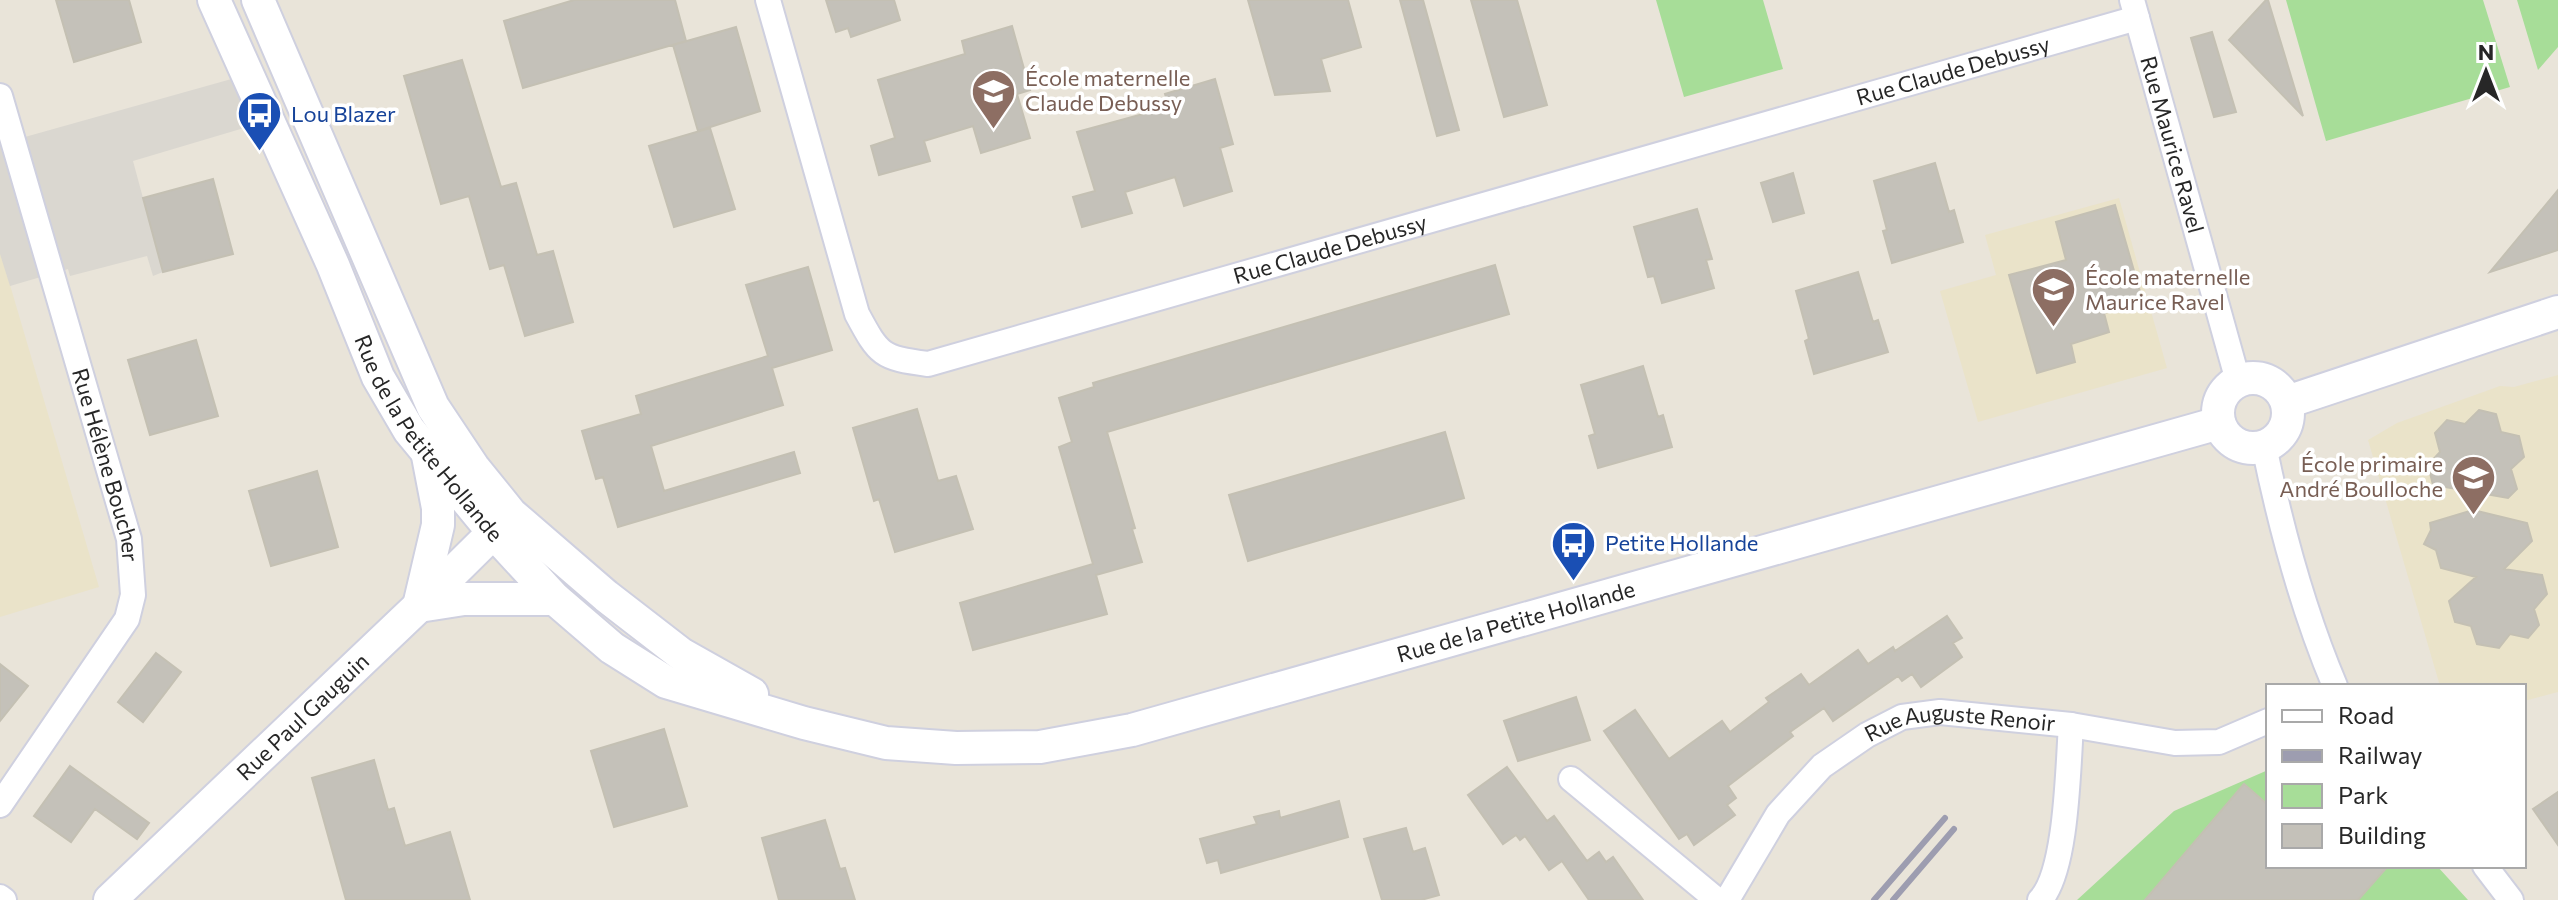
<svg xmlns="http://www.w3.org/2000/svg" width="2558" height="900" viewBox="0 0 2558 900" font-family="Commissioner,sans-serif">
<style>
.education{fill:#eae3c9}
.green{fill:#a7dd98}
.plaza{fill:#dad7d0}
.building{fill:#c4c1b9;stroke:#c4c0b3;stroke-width:2}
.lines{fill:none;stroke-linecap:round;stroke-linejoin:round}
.street-casing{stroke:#cfd0df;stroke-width:28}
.secondary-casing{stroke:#cfd0df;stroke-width:36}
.street{stroke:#fff;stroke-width:24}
.secondary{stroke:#fff;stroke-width:32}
.rail{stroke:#9d9db0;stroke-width:6}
.labels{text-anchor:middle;stroke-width:7;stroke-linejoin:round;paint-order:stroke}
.street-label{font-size:22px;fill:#272727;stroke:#fff}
.education-label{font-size:22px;fill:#785e54;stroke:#fff;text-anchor:start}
.transit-label{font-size:22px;fill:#164399;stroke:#fff;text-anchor:start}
</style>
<rect width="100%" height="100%" fill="#e9e4d9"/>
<path class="education" d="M 2119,198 L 2167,368 L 1978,422 L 1940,291 L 1996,275 L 1985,235 Z
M 0,251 L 99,587 L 0,617 Z
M 2558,375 L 2558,692 L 2524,701 L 2524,686 L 2440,686 L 2368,440 L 2397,423 L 2500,386 L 2514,387 Z"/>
<path class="green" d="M 1656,0 L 1763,0 L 1783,69 L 1684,97 Z
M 2286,0 L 2483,0 L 2510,87 L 2326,141 Z
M 2517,0 L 2558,0 L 2558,47 L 2538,70 Z
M 2268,770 L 2268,866 L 2437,866 L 2468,900 L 2077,900 L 2174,811 Z"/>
<path class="plaza" d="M 235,78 L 254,125 L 133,161 L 163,272 L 153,276 L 147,256 L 70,276 L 68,269 L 10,286 L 0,254 L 0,144 Z"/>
<path class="building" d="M 56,0 L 129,0 L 141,42 L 74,62 Z
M 574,0 L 675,0 L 686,41 L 523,88 L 504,21 Z
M 826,0 L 894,0 L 900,20 L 851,37 L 848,28 L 836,32 Z
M 1248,0 L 1348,0 L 1361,47 L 1321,59 L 1330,91 L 1275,95 Z
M 1400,0 L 1423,0 L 1459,130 L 1437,136 Z
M 1471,0 L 1517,0 L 1547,105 L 1504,117 Z
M 2266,0 L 2268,0 L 2303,116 L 2229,40 Z
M 1012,26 L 1030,90 L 1017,94 L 1030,138 L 981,153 L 973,126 L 924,141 L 930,161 L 879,175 L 871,146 L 895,138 L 878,80 L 965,54 L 962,41 Z
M 736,27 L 760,111 L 698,131 L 673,45 Z
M 2212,32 L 2236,112 L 2214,117 L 2191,38 Z
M 462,60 L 501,187 L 516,183 L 537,255 L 553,251 L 573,322 L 525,336 L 504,265 L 490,269 L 469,196 L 441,204 L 404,76 Z
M 1215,79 L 1233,144 L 1220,148 L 1232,191 L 1184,206 L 1175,177 L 1125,192 L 1132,213 L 1082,227 L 1073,197 L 1095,191 L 1077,132 L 1169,107 L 1165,94 Z
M 710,128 L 735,209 L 674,227 L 649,146 Z
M 1935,163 L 1949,212 L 1954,210 L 1963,242 L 1892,263 L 1883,231 L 1887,230 L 1874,181 Z
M 1793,173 L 1804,213 L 1773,222 L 1761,183 Z
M 213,179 L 233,254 L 163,272 L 143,198 Z
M 2558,190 L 2558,250 L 2490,272 Z
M 2115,205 L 2143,302 L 2104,313 L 2109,332 L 2071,344 L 2075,362 L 2037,373 L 2009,275 L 2066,260 L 2056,222 Z
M 1697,209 L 1712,259 L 1706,260 L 1714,288 L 1662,303 L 1654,276 L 1648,277 L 1634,227 Z
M 1495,265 L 1509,314 L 1107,432 L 1135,528 L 1132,529 L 1142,562 L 1096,575 L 1107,614 L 973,650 L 960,603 L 1093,564 L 1059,447 L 1072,442 L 1059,398 L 1094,387 L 1093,383 Z
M 808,267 L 832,350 L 772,368 L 783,405 L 651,446 L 664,491 L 794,452 L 800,473 L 618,527 L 603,477 L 596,479 L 582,431 L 641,414 L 636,396 L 768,356 L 746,285 Z
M 1858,272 L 1873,322 L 1878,320 L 1888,352 L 1814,374 L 1805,341 L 1809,339 L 1796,291 Z
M 196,340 L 218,416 L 150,435 L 128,360 Z
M 1643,366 L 1658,417 L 1663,415 L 1672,447 L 1598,468 L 1589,436 L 1595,434 L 1581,385 Z
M 917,409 L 938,481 L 956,476 L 973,529 L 895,552 L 879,499 L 874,501 L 853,428 Z
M 2479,410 L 2496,414 L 2501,432 L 2519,436 L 2524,457 L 2511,469 L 2517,489 L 2508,498 L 2433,485 L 2428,465 L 2440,452 L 2435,433 L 2447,420 L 2465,424 Z
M 1445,432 L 1464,498 L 1248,561 L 1229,495 Z
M 317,471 L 338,547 L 271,566 L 249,491 Z
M 2473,510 L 2527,523 L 2532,541 L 2504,569 L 2542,575 L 2547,594 L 2534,609 L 2539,625 L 2528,638 L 2510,634 L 2499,648 L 2477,644 L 2471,626 L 2455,622 L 2449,601 L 2476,577 L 2441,568 L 2436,550 L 2424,544 L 2431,530 L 2430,523 Z
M 1947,616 L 1962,638 L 1953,643 L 1962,657 L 1921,687 L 1912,674 L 1902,681 L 1898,676 L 1833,721 L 1824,708 L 1790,732 L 1793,736 L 1728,786 L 1736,798 L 1727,805 L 1735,815 L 1694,845 L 1687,834 L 1679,839 L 1604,731 L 1635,710 L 1669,759 L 1722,721 L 1730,732 L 1769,702 L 1766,698 L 1801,674 L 1809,685 L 1858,650 L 1868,664 L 1893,647 L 1895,651 Z
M 156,653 L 181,672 L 143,722 L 118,702 Z
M 0,664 L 28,686 L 0,721 Z
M 1576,697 L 1590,740 L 1518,761 L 1504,721 Z
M 664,729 L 687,806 L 614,827 L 591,751 Z
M 374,760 L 388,810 L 394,808 L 405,846 L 450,832 L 470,900 L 346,900 L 312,778 Z
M 70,766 L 149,823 L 137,839 L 95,809 L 71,842 L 34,816 Z
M 1507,767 L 1547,821 L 1554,816 L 1587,861 L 1599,852 L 1606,862 L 1613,857 L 1643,900 L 1589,900 L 1562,861 L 1549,870 L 1525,836 L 1520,840 L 1516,835 L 1503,844 L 1468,795 Z
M 2244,784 L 2268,805 L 2268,866 L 2388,866 L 2358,900 L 2145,900 Z
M 2558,792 L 2558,845 L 2533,809 Z
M 1339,801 L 1348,837 L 1221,873 L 1218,860 L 1207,863 L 1200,839 L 1257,824 L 1254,817 L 1279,811 L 1280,818 Z
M 825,820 L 840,869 L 845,868 L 855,900 L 779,900 L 762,838 Z
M 1406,828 L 1413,852 L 1425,848 L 1439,895 L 1421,900 L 1382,900 L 1364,839 Z"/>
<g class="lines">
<defs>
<g id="street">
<path id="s1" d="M 768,0 L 857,314 C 879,355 881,358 928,364 L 2137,18"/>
<path id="s2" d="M 2132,0 L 2238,381"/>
<path id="s3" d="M 0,96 L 129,539 L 133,595 L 127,619 L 0,805"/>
<path d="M 2264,446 C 2281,529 2302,608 2335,686"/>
<path d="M 1571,779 L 1717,900"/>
<path d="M 2485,866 L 2511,900"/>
<path d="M 0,897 L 4,900"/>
<path id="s4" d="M 1727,900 L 1778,814 L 1822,766 L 1867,735 L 1902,717 L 1940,712 L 2071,725 L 2175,743 L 2219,742 L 2268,721"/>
<path d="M 2040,900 C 2067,872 2068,766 2071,725"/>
</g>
<g id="secondary">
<path id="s5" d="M 214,0 L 333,265 L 378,377 L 409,430 L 494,533 L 555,599 L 612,648 L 666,682 L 804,723 L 886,743 L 956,748 L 1040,747 L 1132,730 L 2219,423"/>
<path d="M 258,0 L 433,407 L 473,467 L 511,514 L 606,596 L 681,654 L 752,694"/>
<circle cx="2253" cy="413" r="35"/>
<path d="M 2287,402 L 2558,312"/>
<path d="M 428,456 L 438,508 L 438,525 L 419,606 L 464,599 L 555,599"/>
<path id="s6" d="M 110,900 L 419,606 L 509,517"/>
</g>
</defs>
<use href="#street" class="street-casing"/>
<use href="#secondary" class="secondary-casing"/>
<use href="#street" class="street"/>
<use href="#secondary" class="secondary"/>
<path class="rail" d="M 1874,900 L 1945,818
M 1893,900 L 1954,829"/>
</g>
<defs>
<symbol id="school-pin" viewBox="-11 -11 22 30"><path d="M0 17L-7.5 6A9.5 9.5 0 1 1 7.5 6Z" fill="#8d6e63" stroke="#fff"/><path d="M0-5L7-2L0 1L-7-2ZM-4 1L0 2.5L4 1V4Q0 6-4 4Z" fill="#fff"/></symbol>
<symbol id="bus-pin" viewBox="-11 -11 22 30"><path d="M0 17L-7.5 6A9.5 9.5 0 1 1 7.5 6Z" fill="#1a4fb4" stroke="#fff"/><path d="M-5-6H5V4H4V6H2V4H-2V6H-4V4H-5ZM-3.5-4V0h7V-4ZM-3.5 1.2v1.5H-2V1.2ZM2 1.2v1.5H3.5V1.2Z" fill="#fff"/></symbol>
</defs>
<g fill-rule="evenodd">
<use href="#school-pin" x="968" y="66" width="51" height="69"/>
<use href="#bus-pin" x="234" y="88" width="51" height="69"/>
<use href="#school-pin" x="2028" y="264" width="51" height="69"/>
<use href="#school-pin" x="2448" y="452" width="51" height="69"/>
<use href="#bus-pin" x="1548" y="518" width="51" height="69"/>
</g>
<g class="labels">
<g class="street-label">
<text dy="8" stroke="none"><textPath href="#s1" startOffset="1486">Rue Claude Debussy</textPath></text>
<text dy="8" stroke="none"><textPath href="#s2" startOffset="150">Rue Maurice Ravel</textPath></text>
<text dy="8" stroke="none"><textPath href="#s1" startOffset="838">Rue Claude Debussy</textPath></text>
<text dy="8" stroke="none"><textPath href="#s5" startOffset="490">Rue de la Petite Hollande</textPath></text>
<text dy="8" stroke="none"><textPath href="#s3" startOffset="384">Rue Hélène Boucher</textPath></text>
<text dy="8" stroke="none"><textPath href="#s5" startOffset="1710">Rue de la Petite Hollande</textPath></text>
<text dy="8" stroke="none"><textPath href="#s6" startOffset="266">Rue Paul Gauguin</textPath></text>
<text dy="8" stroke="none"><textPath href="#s4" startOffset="316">Rue Auguste Renoir</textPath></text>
</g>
<g class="education-label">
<text x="1025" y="86">École maternelle<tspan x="1025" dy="25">Claude Debussy</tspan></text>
<text x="2085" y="285">École maternelle<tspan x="2085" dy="25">Maurice Ravel</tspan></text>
<text x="2443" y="472" text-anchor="end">École primaire<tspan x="2443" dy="25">André Boulloche</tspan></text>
</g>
<g class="transit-label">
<text x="291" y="122">Lou Blazer</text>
<text x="1605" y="551">Petite Hollande</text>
</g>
</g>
<rect x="2266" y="684" width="260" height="184" fill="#ffffff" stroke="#a9a9a9" stroke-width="2"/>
<rect x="2282" y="710" width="40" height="12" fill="#ffffff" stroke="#a9a9a9" stroke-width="2"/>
<text x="2338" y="724" font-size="24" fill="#272727">Road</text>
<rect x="2282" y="750" width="40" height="12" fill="#9d9db0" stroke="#a9a9a9" stroke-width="2"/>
<text x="2338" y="764" font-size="24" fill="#272727">Railway</text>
<rect x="2282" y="784" width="40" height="24" fill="#a7dd98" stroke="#a9a9a9" stroke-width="2"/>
<text x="2338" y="804" font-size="24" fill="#272727">Park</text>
<rect x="2282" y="824" width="40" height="24" fill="#c4c1b9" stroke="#a9a9a9" stroke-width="2"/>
<text x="2338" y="844" font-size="24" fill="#272727">Building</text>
<g transform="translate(2486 72)" stroke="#ffffff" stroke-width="6" paint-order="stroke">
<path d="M0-6L14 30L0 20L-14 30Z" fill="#272727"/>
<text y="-12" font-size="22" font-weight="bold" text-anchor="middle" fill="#272727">N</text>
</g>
</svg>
